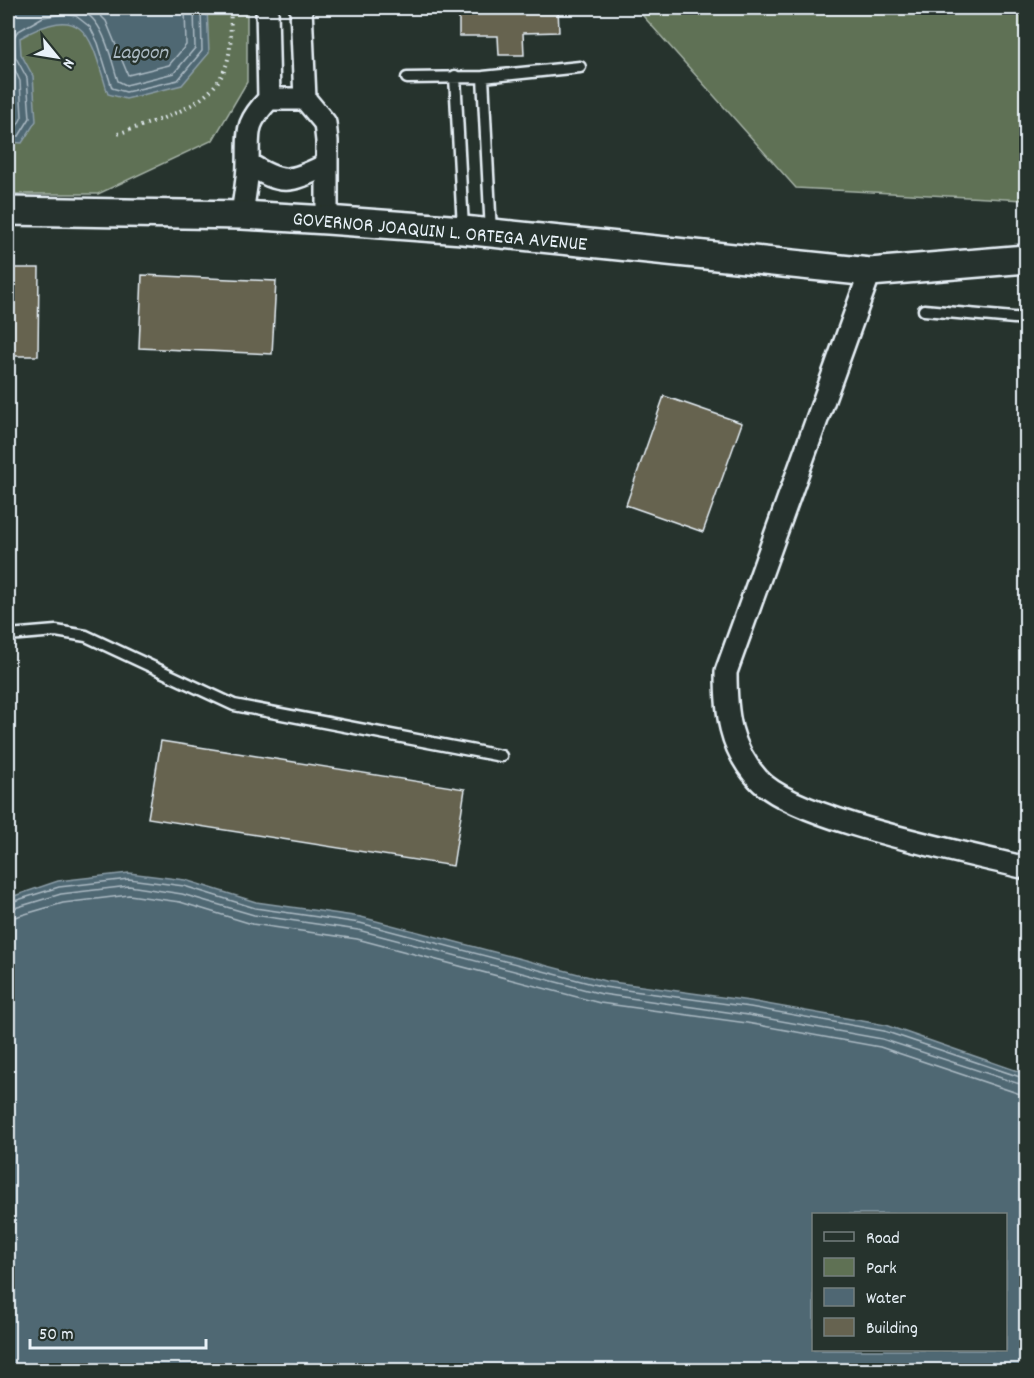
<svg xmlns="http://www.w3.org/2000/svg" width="1034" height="1378" viewBox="0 0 1034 1378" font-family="Dekko,sans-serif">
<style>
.green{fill:#5f7154;stroke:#a4b1a6;stroke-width:1.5}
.water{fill:#4f6773;stroke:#8c9ea8;stroke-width:1.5;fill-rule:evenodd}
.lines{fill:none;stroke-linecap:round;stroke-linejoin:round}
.shore{stroke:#abbac3;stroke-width:1.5}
.building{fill:#666350;stroke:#e8f1f8;stroke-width:1.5}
.service-casing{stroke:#e8f1f8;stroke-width:15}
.minor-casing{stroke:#e8f1f8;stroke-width:26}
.tertiary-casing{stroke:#e8f1f8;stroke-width:32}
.path{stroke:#e8f1f8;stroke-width:4;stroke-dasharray:1.5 4.5;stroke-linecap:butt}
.service{stroke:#26332d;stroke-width:10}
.minor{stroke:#26332d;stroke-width:21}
.tertiary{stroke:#26332d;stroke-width:27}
.labels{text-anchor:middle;stroke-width:5;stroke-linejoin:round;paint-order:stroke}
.street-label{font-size:20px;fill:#e8f1f8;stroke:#26332d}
.water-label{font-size:21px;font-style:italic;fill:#abbac3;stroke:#26332d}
</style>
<rect width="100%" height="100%" fill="#26332d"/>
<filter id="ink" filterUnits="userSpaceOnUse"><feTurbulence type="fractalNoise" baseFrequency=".0167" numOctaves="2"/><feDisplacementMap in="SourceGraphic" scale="12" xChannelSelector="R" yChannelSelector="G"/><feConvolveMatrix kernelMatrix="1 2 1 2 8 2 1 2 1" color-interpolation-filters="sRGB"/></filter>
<g filter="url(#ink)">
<path class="green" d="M 8,8 L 247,8 L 247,82 L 213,140 L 98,194 L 8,194 Z
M 636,8 L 1026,8 L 1026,200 L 796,188 Z"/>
<path class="water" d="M 8,8 L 207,8 L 209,53 L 182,85 L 126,99 L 108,94 C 91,39 87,0 20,38 L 21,54 L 33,76 L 36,121 L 22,143 L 8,142 Z
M 129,873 L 185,880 L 256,902 L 361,917 L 605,981 L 750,1001 L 885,1025 L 1026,1074 L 1026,1370 L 8,1370 L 8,898 L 58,881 ZM 814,1214 L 1006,1214 L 1006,1350 L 814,1350 Z"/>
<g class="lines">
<path class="shore" d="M 74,8 C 104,14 110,57 118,81 L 126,85 L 174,73 L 195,48 L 194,8
M 93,8 L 106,21 L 128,75 L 169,65 L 186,45 L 185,8
M 8,55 L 20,81 L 22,117 L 16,128 L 8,129
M 8,136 L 19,136 L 30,118 L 27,78 L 15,56 L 14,37 L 17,32 L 43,17 L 65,14 L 76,16 L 90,27 L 98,43 L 112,88 L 126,92 L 178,80 L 202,51 L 201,8
M 8,903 L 59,887 L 129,879 L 184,886 L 255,908 L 360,923 L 604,987 L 750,1007 L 884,1031 L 1026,1079
M 8,910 L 61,894 L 129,886 L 182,894 L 254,915 L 358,930 L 602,994 L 748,1015 L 882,1039 L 1026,1086
M 8,919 L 63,903 L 129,895 L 180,902 L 252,924 L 357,939 L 600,1003 L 747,1023 L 880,1047 L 1026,1096"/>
</g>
<path class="building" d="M 459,8 L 558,8 L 559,32 L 523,33 L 524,55 L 499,55 L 498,36 L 459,36 Z
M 8,268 L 39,268 L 38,356 L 8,356 Z
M 142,275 L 276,281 L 272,354 L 139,348 Z
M 664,396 L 742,423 L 703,532 L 626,505 Z
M 161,741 L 465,789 L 453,866 L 148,818 Z"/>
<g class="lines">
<defs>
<path id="service" d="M 455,76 L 463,228
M 483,77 L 491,233
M 407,78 L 483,77 L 580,67
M 924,310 L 1026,319
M 8,635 L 56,631 L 86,636 L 234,705 L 501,756"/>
<path id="minor" d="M 301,8 L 305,99 L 325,123 L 327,141 L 327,220
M 269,99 L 305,99
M 249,164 C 283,186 290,182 326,165
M 242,215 C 244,198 248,179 248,163 C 249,131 244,125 269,99 L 267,8
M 870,272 L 726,672 C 726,712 729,747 758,779 C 794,820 968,853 1026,868"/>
<path id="tertiary" d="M 8,211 L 242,215 L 327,220 L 463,230 L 870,272 L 1026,259"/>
</defs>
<use href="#service" class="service-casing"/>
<use href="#minor" class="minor-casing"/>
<use href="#tertiary" class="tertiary-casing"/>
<path class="path" d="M 118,134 C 160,118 216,108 228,59 C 232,43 230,24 231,8"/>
<use href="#service" class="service"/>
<use href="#minor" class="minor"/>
<use href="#tertiary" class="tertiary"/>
</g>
</g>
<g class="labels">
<g class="street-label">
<text transform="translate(440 230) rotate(5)" y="7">GOVERNOR JOAQUIN L. ORTEGA AVENUE</text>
</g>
<g class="water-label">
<text x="140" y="58">Lagoon</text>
</g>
</g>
<rect width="1034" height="1378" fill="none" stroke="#26332d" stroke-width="30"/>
<rect x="15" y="15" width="1004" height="1348" fill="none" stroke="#e8f1f8" stroke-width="2" filter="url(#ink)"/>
<rect x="812" y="1213" width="195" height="138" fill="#26332d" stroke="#747f7e" stroke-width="1.5"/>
<rect x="824" y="1232" width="30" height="9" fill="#26332d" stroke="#747f7e" stroke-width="1.5"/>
<text x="866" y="1243" font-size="18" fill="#e8f1f8">Road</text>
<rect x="824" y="1258" width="30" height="18" fill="#5f7154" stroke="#747f7e" stroke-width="1.5"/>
<text x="866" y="1273" font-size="18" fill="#e8f1f8">Park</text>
<rect x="824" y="1288" width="30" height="18" fill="#4f6773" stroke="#747f7e" stroke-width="1.5"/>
<text x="866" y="1303" font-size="18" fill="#e8f1f8">Water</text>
<rect x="824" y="1318" width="30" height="18" fill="#666350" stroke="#747f7e" stroke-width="1.5"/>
<text x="866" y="1333" font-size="18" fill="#e8f1f8">Building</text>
<g transform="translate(57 57) rotate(120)" stroke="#26332d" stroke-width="4.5" paint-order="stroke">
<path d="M0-4.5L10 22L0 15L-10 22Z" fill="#e8f1f8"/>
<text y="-9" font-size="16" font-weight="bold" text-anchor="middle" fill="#e8f1f8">N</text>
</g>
<path d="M30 1339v9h176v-9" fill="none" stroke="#e8f1f8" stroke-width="3"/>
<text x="39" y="1339" font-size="18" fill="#e8f1f8" stroke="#26332d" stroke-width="4.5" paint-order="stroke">50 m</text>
</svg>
